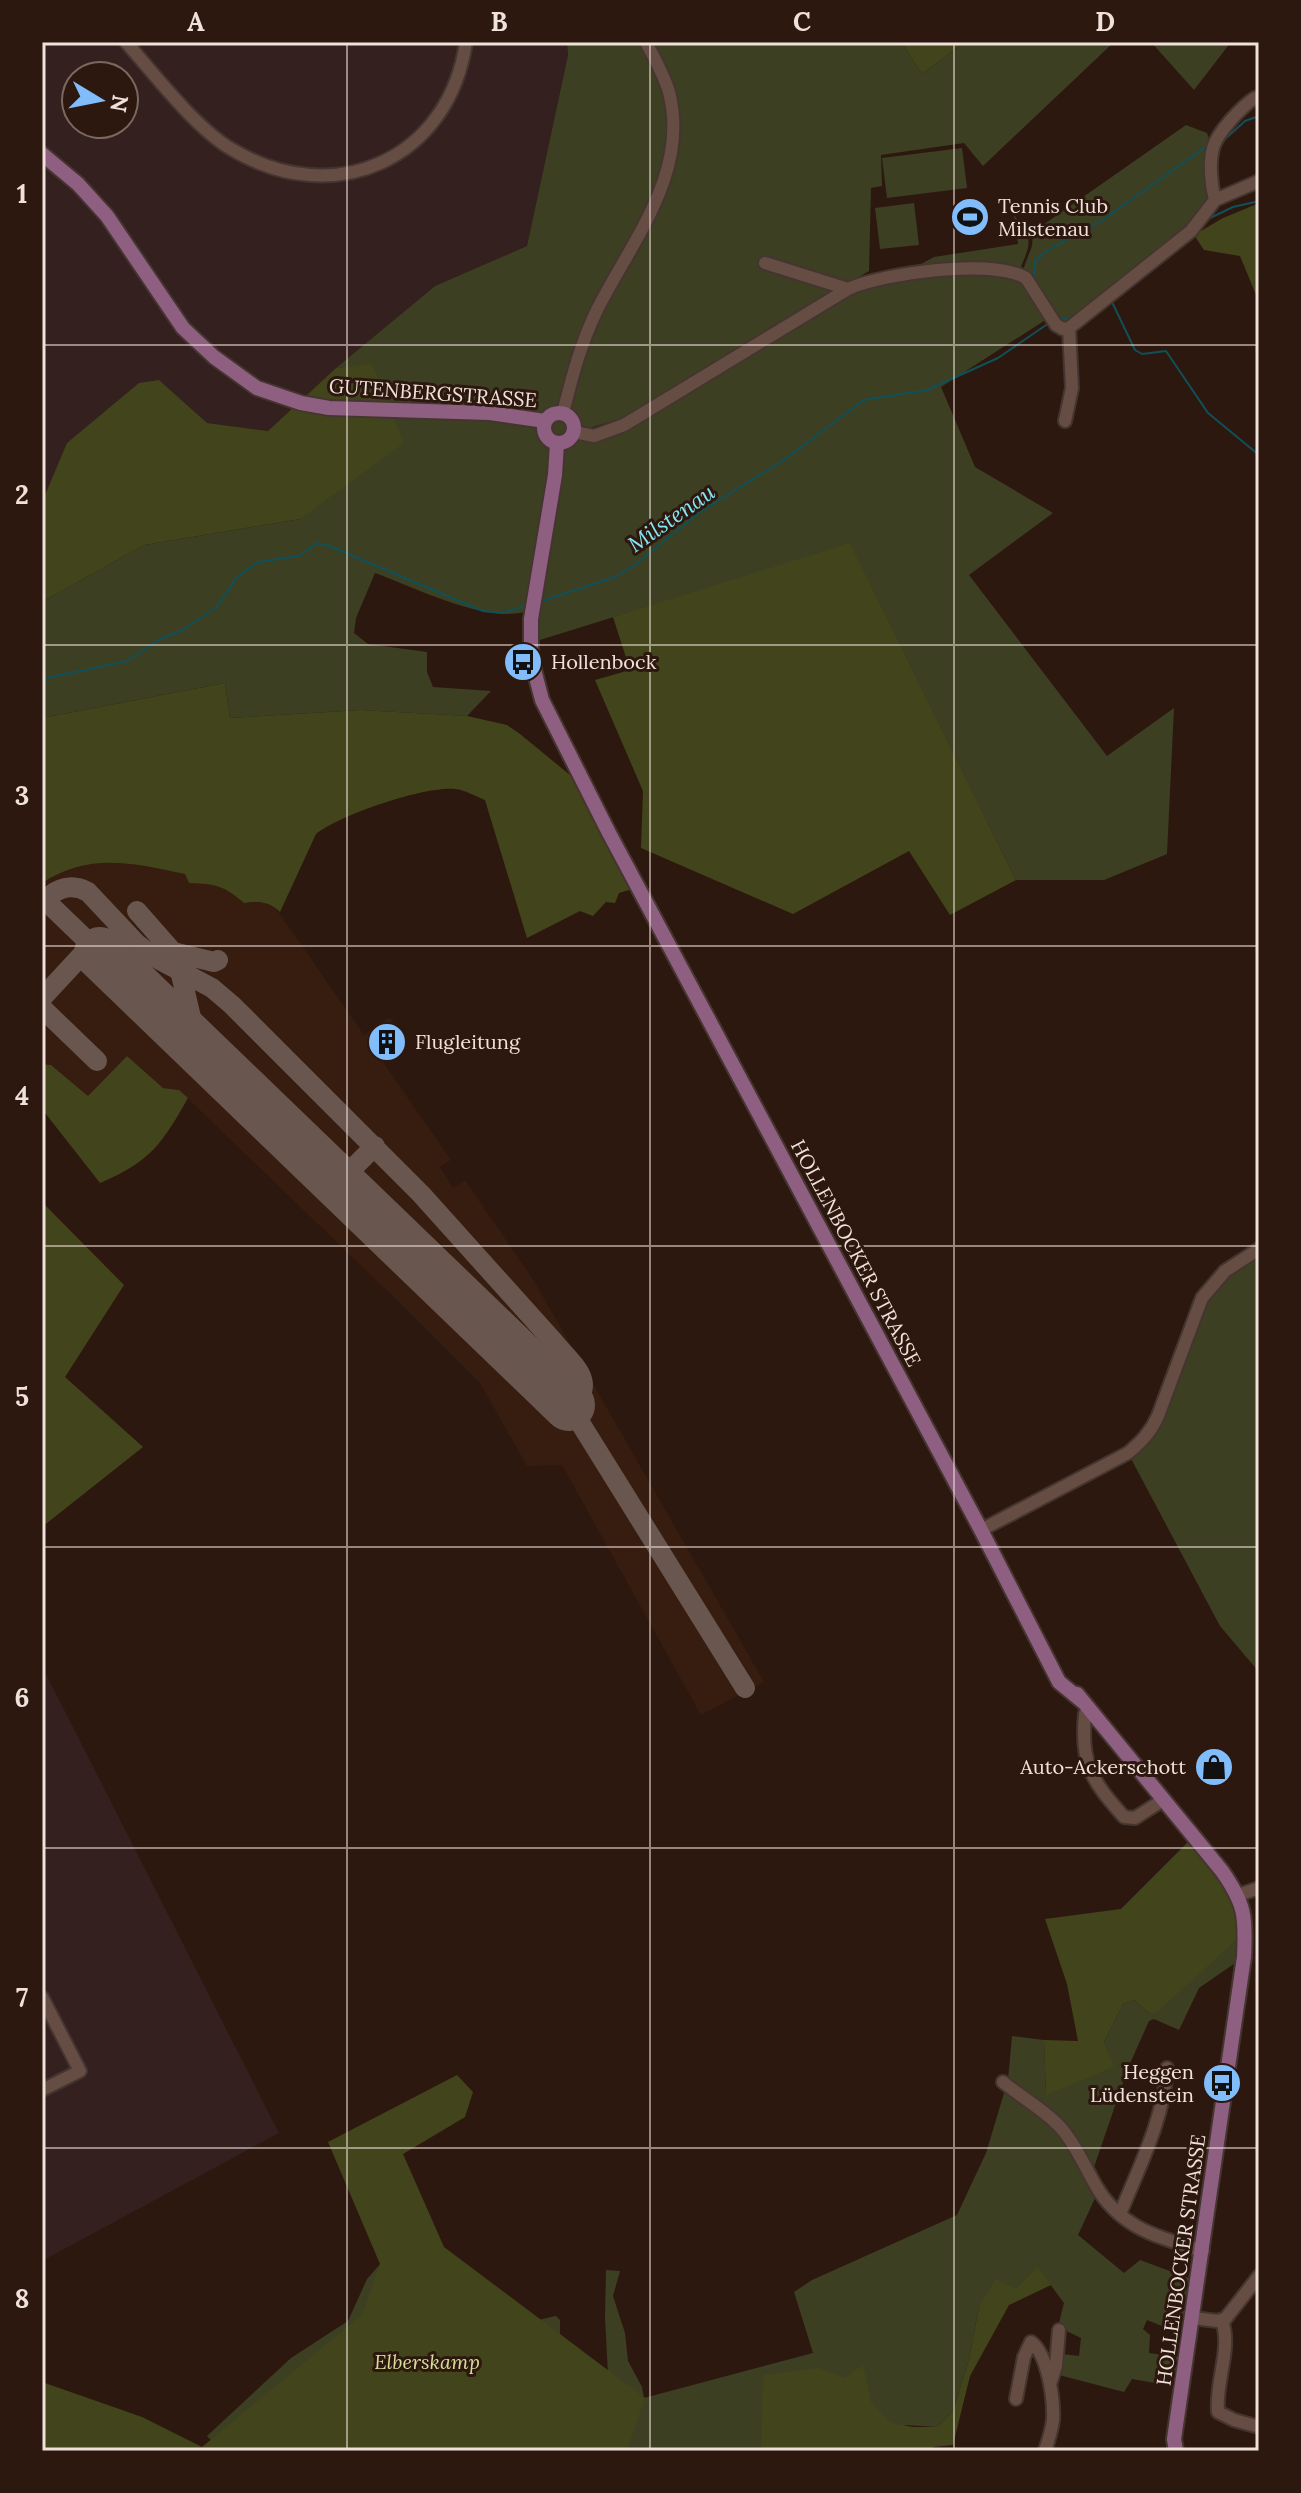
<svg xmlns="http://www.w3.org/2000/svg" width="1301" height="2493" viewBox="0 0 1301 2493" font-family="Lora,serif">
<style>
.industrial{fill:#33201f;fill-rule:evenodd}
.built{fill:#371c10}
.green{fill:#3d3f22}
.forest{fill:#42451b}
.lines{fill:none;stroke-linecap:round;stroke-linejoin:round}
.stream{stroke:#0f5059;stroke-width:2}
.taxiway{stroke:#69564e;stroke-width:20}
.runway{stroke:#69564e;stroke-width:52}
.minor-casing{stroke:#453530;stroke-width:16}
.major-casing{stroke:#453530;stroke-width:18}
.minor{stroke:#664d43;stroke-width:12}
.major{stroke:#8e5f81;stroke-width:14}
.grid{fill:none;stroke:#f0e1da;stroke-width:2;stroke-opacity:0.55}
.labels{text-anchor:middle;stroke-width:6;stroke-linejoin:round;paint-order:stroke}
.poi-label{font-size:20px;fill:#f0e1da;stroke:#2d180f;text-anchor:start}
.street-label{font-size:20px;fill:#f0e1da;stroke:#2d180f}
.park-label{font-size:20px;font-style:italic;fill:#d7de97;stroke:#2d180f}
.water-label{font-size:22px;font-style:italic;fill:#87e6f5;stroke:#2d180f}
.neatline{fill:none;stroke:#f0e1da;stroke-width:3}
.grid-label{font-size:26px;text-anchor:middle;font-weight:bold;fill:#f0e1da}
</style>
<rect width="100%" height="100%" fill="#2d180f"/>
<path class="industrial" d="M 42,42 L 567,42 L 568,55 L 527,246 L 435,286 L 336,368 L 268,431 L 206,423 L 159,380 L 68,443 L 42,502 ZM 76,76 L 124,76 L 124,124 L 76,124 Z
M 42,1666 L 279,2133 L 42,2261 Z"/>
<path class="built" d="M 118,861 L 185,874 L 189,883 L 215,884 L 227,889 L 244,903 L 264,902 L 275,907 L 364,1035 L 390,1017 L 408,1044 L 383,1062 L 451,1160 L 440,1167 L 453,1188 L 465,1180 L 534,1281 L 764,1682 L 701,1715 L 562,1465 L 527,1466 L 480,1383 L 406,1309 L 179,1090 L 163,1088 L 127,1056 L 88,1096 L 51,1065 L 42,1064 L 42,883 L 60,871 L 99,862 Z"/>
<path class="green" d="M 567,42 L 901,42 L 922,74 L 965,42 L 1114,42 L 983,166 L 964,143 L 881,155 L 882,186 L 871,188 L 869,271 L 622,418 L 590,428 L 581,425 L 572,413 L 575,428 L 594,436 L 848,289 L 945,269 L 1021,275 L 1032,246 L 1033,232 L 1186,125 L 1207,133 L 1212,147 L 1209,199 L 1192,224 L 1159,248 L 1058,333 L 1047,319 L 941,387 L 975,467 L 1053,513 L 969,575 L 1107,756 L 1174,708 L 1167,854 L 1104,880 L 1016,880 L 850,544 L 530,643 L 532,609 C 494,628 414,587 375,573 L 356,618 L 354,633 L 368,644 L 427,652 L 427,672 L 433,687 L 491,691 L 467,716 L 361,710 L 230,718 L 225,683 L 42,718 L 42,602 L 144,545 L 300,519 L 372,365 L 336,368 L 435,286 L 527,246 L 568,55 Z
M 1151,42 L 1231,42 L 1194,90 Z
M 962,148 L 967,188 L 887,198 L 882,158 Z
M 914,203 L 919,245 L 880,249 L 875,208 Z
M 1014,215 C 1035,242 1030,243 1019,272 L 908,271 L 934,257 L 1018,244 Z
M 1259,1249 L 1259,1672 L 1220,1626 L 1128,1453 L 1148,1434 L 1202,1298 Z
M 1246,1931 L 1244,1957 L 1199,1988 L 1179,2030 L 1154,2019 L 1149,2021 L 1128,2068 L 1093,2170 L 1096,2196 L 1078,2235 L 1124,2273 L 1140,2260 L 1194,2280 L 1184,2335 L 1147,2320 L 1143,2329 L 1150,2335 L 1149,2353 L 1183,2358 L 1178,2387 L 1132,2379 L 1124,2392 L 1059,2375 L 1062,2354 L 1079,2356 L 1081,2338 L 1058,2327 L 1064,2303 L 1038,2268 L 1016,2290 L 979,2307 L 969,2359 L 953,2411 L 937,2427 L 904,2425 L 933,2451 L 221,2451 L 207,2436 L 291,2358 L 348,2321 L 367,2279 L 382,2262 L 529,2322 L 556,2316 L 560,2320 L 560,2345 L 609,2394 L 605,2317 L 606,2270 L 620,2271 L 613,2296 L 625,2333 L 628,2361 L 642,2387 L 644,2398 L 813,2353 L 794,2292 L 812,2280 L 957,2215 L 986,2153 L 1008,2080 L 1012,2036 L 1044,2040 L 1046,2094 L 1113,2067 L 1104,2042 L 1123,2004 L 1134,2000 L 1149,2013 Z"/>
<path class="forest" d="M 901,42 L 965,42 L 922,74 Z
M 1257,204 L 1259,205 L 1259,302 L 1240,256 L 1204,250 L 1194,235 L 1223,218 Z
M 372,364 L 404,443 L 300,519 L 144,545 L 42,602 L 42,502 L 67,443 L 139,383 L 159,380 L 207,423 L 268,431 L 336,368 Z
M 850,543 L 1016,880 L 950,915 L 909,851 L 793,914 L 641,848 L 643,791 L 595,680 L 630,670 L 613,617 Z
M 225,683 L 230,718 L 361,710 L 467,716 L 507,725 L 520,734 L 570,775 L 579,773 L 639,887 L 619,893 L 615,903 L 606,902 L 593,916 L 580,911 L 527,938 L 485,800 C 475,796 465,790 455,789 C 424,786 340,815 316,834 L 280,912 C 269,901 258,901 244,903 C 223,885 216,884 189,883 L 185,874 C 133,863 89,852 42,883 L 42,718 Z
M 127,1056 L 163,1088 L 179,1090 L 188,1098 C 162,1144 150,1162 100,1183 L 42,1109 L 42,1064 L 51,1065 L 88,1096 Z
M 42,1202 L 124,1285 L 65,1377 L 143,1447 L 42,1527 Z
M 1194,1836 L 1222,1871 L 1246,1931 L 1157,2012 L 1149,2013 L 1134,2000 L 1123,2004 L 1104,2042 L 1114,2067 L 1046,2095 L 1044,2040 L 1078,2041 L 1067,1984 L 1045,1919 L 1121,1909 Z
M 457,2075 L 473,2092 L 465,2117 L 403,2154 L 444,2247 L 645,2398 L 627,2451 L 42,2451 L 42,2382 L 142,2417 L 202,2447 L 362,2315 L 380,2264 L 328,2142 Z
M 1038,2267 L 1051,2285 L 1009,2305 L 970,2376 L 953,2445 L 933,2447 L 933,2451 L 761,2451 L 763,2375 L 818,2368 L 845,2378 L 863,2365 L 871,2402 L 891,2423 L 913,2427 L 937,2427 L 953,2411 L 969,2359 L 979,2307 L 996,2279 L 1016,2289 Z"/>
<g class="lines">
<path class="stream" d="M 1224,140 L 1245,121 L 1259,116
M 1208,219 L 1233,207 L 1259,201
M 1034,279 L 1035,261 L 1045,252 L 1104,219 L 1207,146
M 1112,302 L 1135,350 L 1142,354 L 1166,351 L 1208,413 L 1259,455
M 1060,319 L 1070,319
M 539,602 L 615,577 L 636,564 L 700,512 L 784,460 L 864,400 L 927,390 L 998,358 L 1049,323
M 42,679 L 127,661 L 162,638 L 181,631 L 217,607 L 237,577 L 258,562 L 299,556 L 317,543 L 327,545 L 483,611 L 502,613 L 525,606"/>
<path class="taxiway" d="M 137,911 L 173,952 L 214,962 L 218,960
M 100,953 L 49,904 L 52,894 C 63,886 76,885 88,892 L 137,944 L 154,957 L 212,988 L 232,1005 L 421,1194 L 554,1342 C 555,1358 547,1368 530,1367
M 178,962 L 198,1047
M 131,983 C 128,967 138,957 154,957
M 42,998 L 80,957 L 92,952 L 100,953
M 42,1008 L 97,1061
M 338,1183 L 375,1146
M 554,1342 C 570,1362 601,1384 569,1405 L 745,1688"/>
<path class="runway" d="M 100,953 L 569,1405"/>
<defs>
<path id="minor" d="M 126,42 C 154,74 197,130 233,150 C 334,210 449,160 466,42
M 1215,200 L 1259,181
M 765,263 L 848,289
M 563,413 C 572,377 581,342 598,308 C 632,241 690,172 669,92 C 664,75 654,58 646,42
M 1065,421 L 1072,388 L 1069,328
M 574,432 L 594,436 L 624,425 L 848,289 C 884,273 992,258 1026,278 L 1056,325 L 1063,329 L 1069,328 L 1191,231 L 1215,200 C 1211,185 1209,163 1213,148 C 1217,133 1242,106 1255,98
M 981,1530 L 1128,1453 C 1141,1442 1151,1432 1158,1416 L 1202,1298 L 1225,1271 L 1259,1249
M 1090,1711 L 1085,1714 C 1080,1764 1092,1781 1124,1817 L 1135,1818 L 1163,1800
M 1238,1895 L 1259,1888
M 42,1997 L 80,2071 L 42,2090
M 1003,2082 C 1022,2098 1045,2110 1061,2128 C 1076,2145 1085,2167 1096,2186 C 1121,2229 1159,2237 1203,2251
M 1120,2214 C 1139,2167 1164,2119 1167,2068
M 1193,2318 L 1218,2321 L 1226,2318 L 1259,2276
M 1222,2320 C 1232,2350 1215,2381 1218,2412 L 1234,2420 L 1259,2427
M 1050,2384 L 1056,2366 L 1059,2330
M 1016,2399 L 1024,2357 L 1031,2342 C 1048,2354 1054,2400 1053,2420 C 1052,2430 1048,2441 1045,2451"/>
<path id="major" d="M 42,154 L 78,184 L 107,216 L 183,328 L 214,357 L 257,388 L 301,403 L 329,408 L 490,413 L 545,421
M544 428a15 15 0 1 1 30 0a15 15 0 1 1-30 0Z
M 557,443 L 555,475 L 531,619 L 531,658 L 542,700 L 609,833 L 981,1530 L 1059,1682 L 1082,1701
M 1077,1694 L 1222,1871 C 1245,1904 1246,1916 1244,1957 L 1174,2439 L 1176,2451"/>
</defs>
<use href="#minor" class="minor-casing"/>
<use href="#major" class="major-casing"/>
<use href="#minor" class="minor"/>
<use href="#major" class="major"/>
</g>
<path class="grid" d="M 347,42 L 347,2451M 650,42 L 650,2451M 954,42 L 954,2451M 42,345 L 1259,345M 42,645 L 1259,645M 42,946 L 1259,946M 42,1246 L 1259,1246M 42,1547 L 1259,1547M 42,1848 L 1259,1848M 42,2148 L 1259,2148"/>
<defs>
<symbol id="stadium-disc" viewBox="-11 -11 22 22"><circle r="9.5" fill="#81bdfa" stroke="#2d180f"/><path d="M0-5a6.5 5 0 1 0 0 10a6.5 5 0 1 0 0-10ZM-3.5-1.8h7v3.6h-7Z" fill="#111"/></symbol>
<symbol id="bus-disc" viewBox="-11 -11 22 22"><circle r="9.5" fill="#81bdfa" stroke="#2d180f"/><path d="M-5-6H5V4H4V6H2V4H-2V6H-4V4H-5ZM-3.5-4V0h7V-4ZM-3.5 1.2v1.5H-2V1.2ZM2 1.2v1.5H3.5V1.2Z" fill="#111"/></symbol>
<symbol id="building-disc" viewBox="-11 -11 22 22"><circle r="9.5" fill="#81bdfa" stroke="#2d180f"/><path d="M-4-6H4V6H1V3H-1V6H-4ZM-2.5-4.3h1.7v1.8h-1.7ZM.8-4.3h1.7v1.8H.8ZM-2.5-1h1.7V.8h-1.7ZM.8-1h1.7V.8H.8Z" fill="#111"/></symbol>
<symbol id="shop-disc" viewBox="-11 -11 22 22"><circle r="9.5" fill="#81bdfa" stroke="#2d180f"/><path d="M-5-2.5h2.3a2.7 3.5 0 0 1 5.4 0H5L5.5 6h-11ZM-1.5-2.5h3a1.5 2.3 0 0 0-3 0Z" fill="#111"/></symbol>
</defs>
<g fill-rule="evenodd">
<use href="#stadium-disc" x="948" y="195" width="44" height="44"/>
<use href="#bus-disc" x="501" y="640" width="44" height="44"/>
<use href="#building-disc" x="365" y="1020" width="44" height="44"/>
<use href="#shop-disc" x="1192" y="1745" width="44" height="44"/>
<use href="#bus-disc" x="1200" y="2061" width="44" height="44"/>
</g>
<g class="labels">
<g class="poi-label">
<text x="998" y="213">Tennis Club<tspan x="998" dy="23">Milstenau</tspan></text>
<text x="551" y="669">Hollenbock</text>
<text x="415" y="1049">Flugleitung</text>
<text x="1186" y="1774" text-anchor="end">Auto-Ackerschott</text>
<text x="1194" y="2079" text-anchor="end">Heggen<tspan x="1194" dy="23">Lüdenstein</tspan></text>
</g>
<g class="street-label">
<text transform="translate(433 393) rotate(4)" y="7">GUTENBERGSTRASSE</text>
<text transform="translate(856 1253) rotate(62)" y="7">HOLLENBOCKER STRASSE</text>
<text transform="translate(1181 2260) rotate(-82)" y="7">HOLLENBOCKER STRASSE</text>
</g>
<g class="park-label">
<text x="427" y="2369">Elberskamp</text>
</g>
<g class="water-label">
<text transform="translate(671 518) rotate(-35)" y="8">Milstenau</text>
</g>
</g>
<rect width="1301" height="2493" fill="none" stroke="#2d180f" stroke-width="88"/>
<g transform="translate(100 100) rotate(100)"><circle r="38" fill="#2d180f" stroke="#7b6860" stroke-width="2"/>
<path d="M0-6L14 30L0 20L-14 30Z" fill="#81bdfa"/>
<text y="-12" font-size="22" font-weight="bold" text-anchor="middle" fill="#f0e1da">N</text>
</g>
<rect x="44" y="44" width="1213" height="2405" class="neatline"/>
<g class="grid-label">
<text x="196" y="31">A</text>
<text x="499" y="31">B</text>
<text x="802" y="31">C</text>
<text x="1105" y="31">D</text>
<text x="22" y="203">1</text>
<text x="22" y="504">2</text>
<text x="22" y="805">3</text>
<text x="22" y="1105">4</text>
<text x="22" y="1406">5</text>
<text x="22" y="1707">6</text>
<text x="22" y="2007">7</text>
<text x="22" y="2308">8</text>
</g>
</svg>
